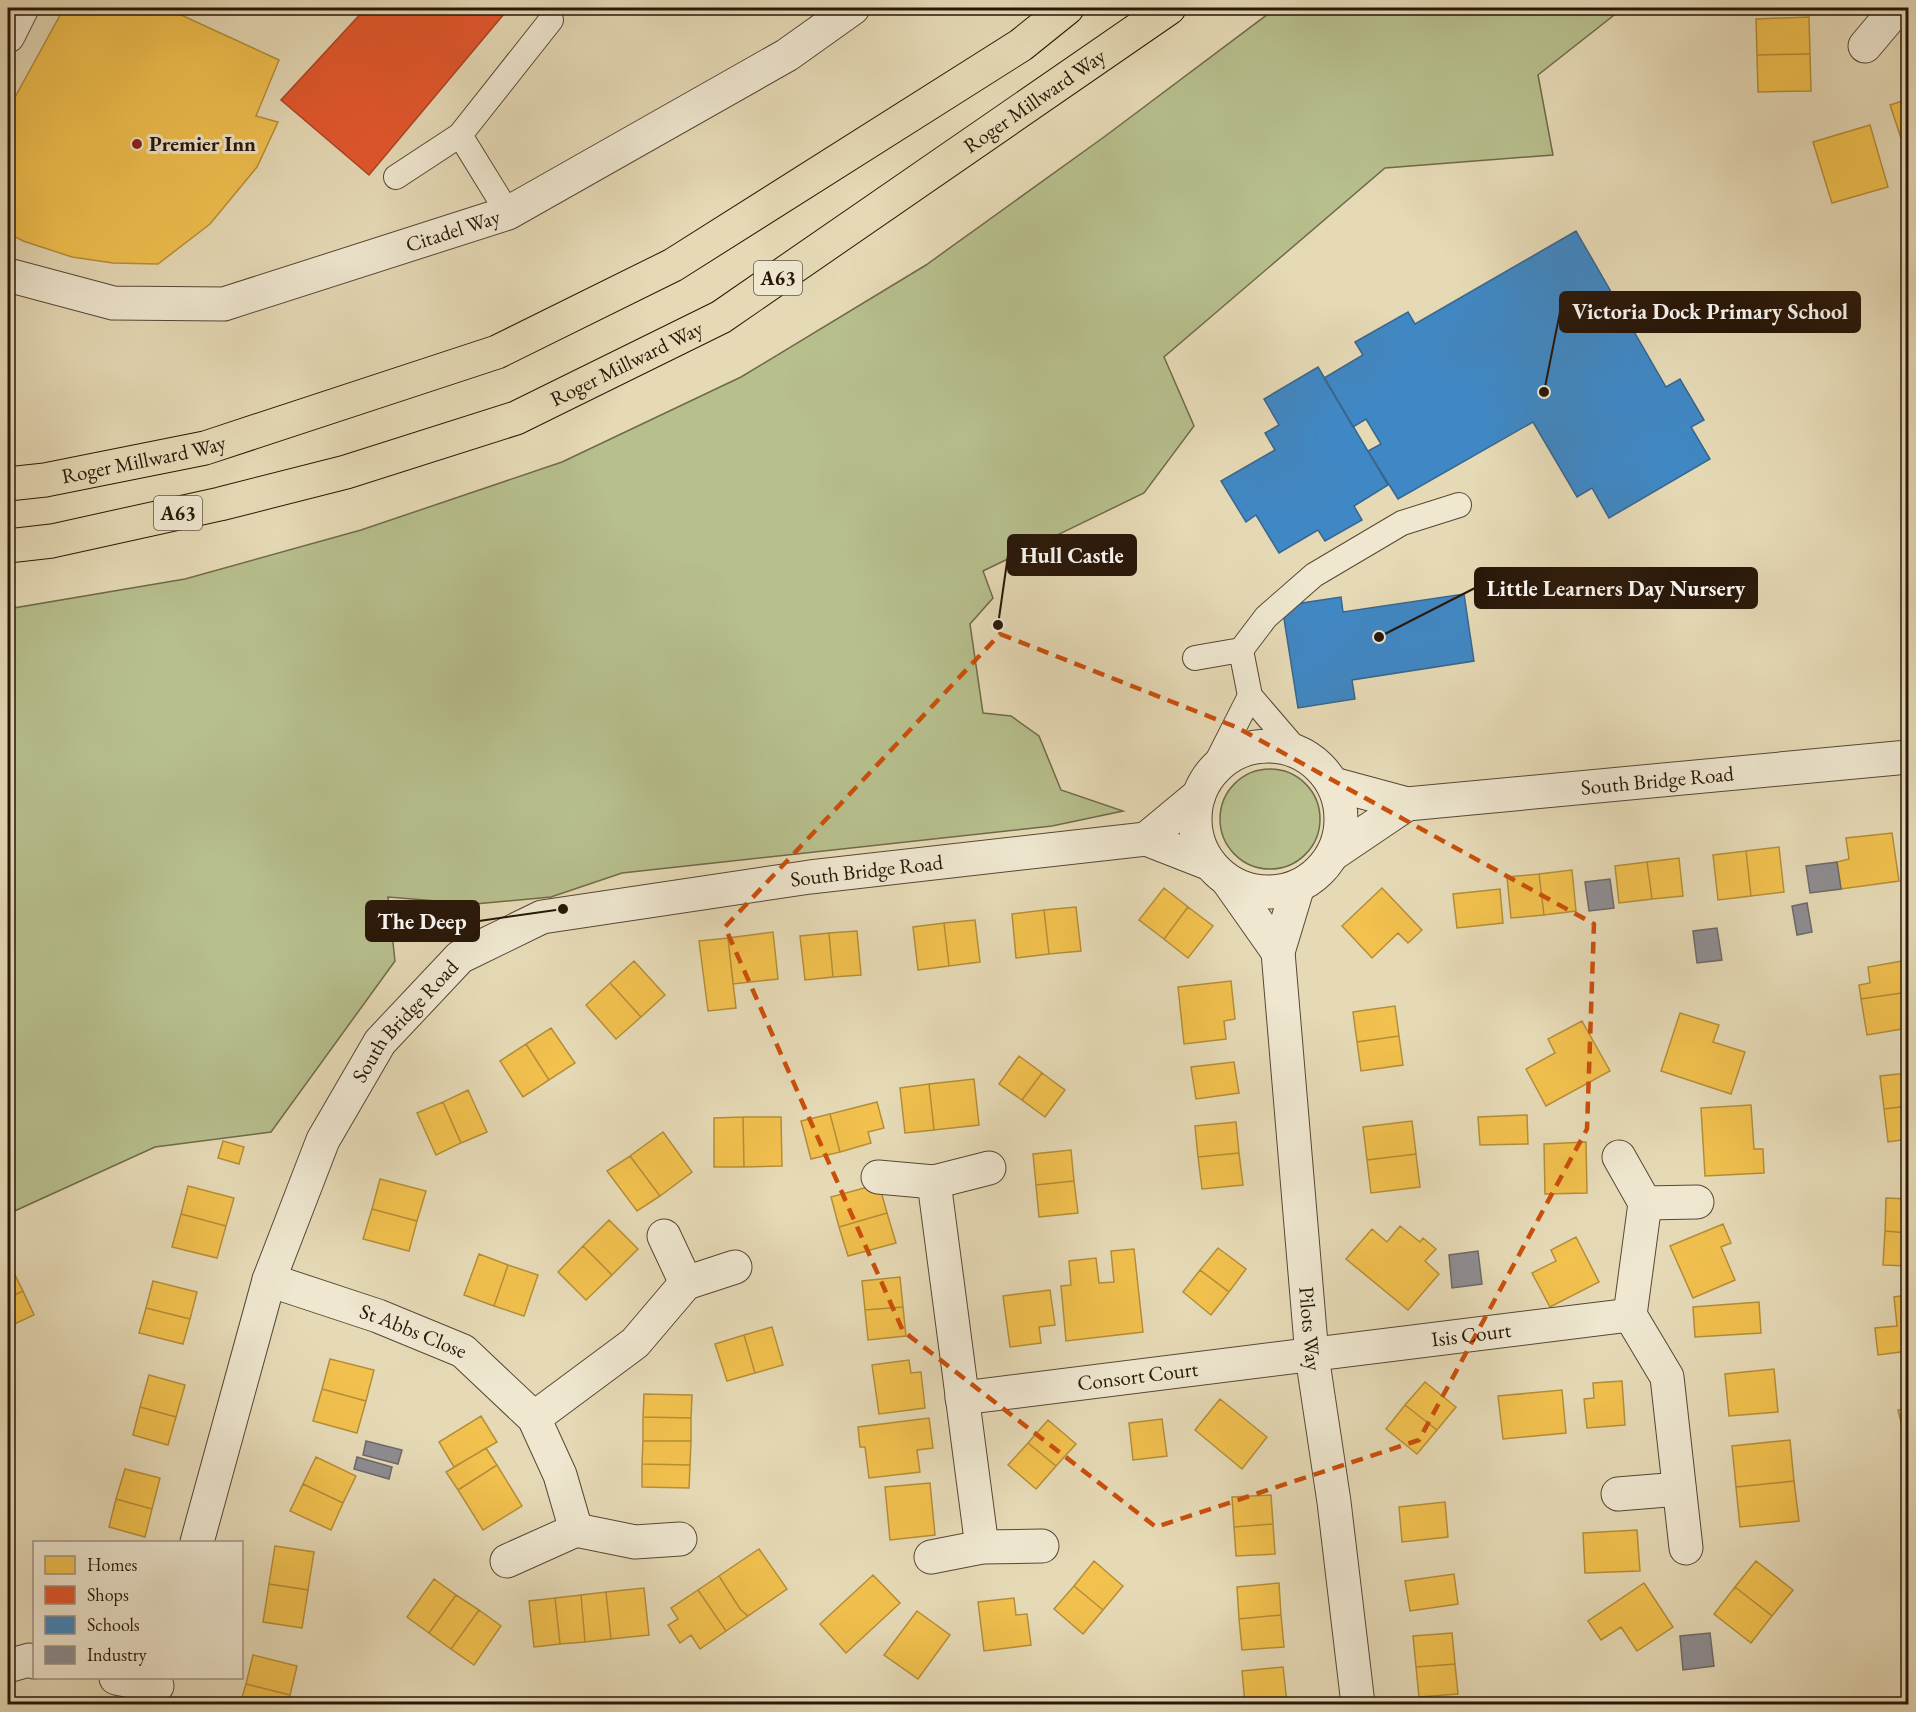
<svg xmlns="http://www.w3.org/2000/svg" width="1916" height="1712" viewBox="0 0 1916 1712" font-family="'EB Garamond',serif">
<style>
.green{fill:#b7bf8d;stroke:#6f6a4a;stroke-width:1.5}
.homes{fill:#f2c14e;stroke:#b58e39;stroke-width:1.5}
.shops{fill:#e4572e;stroke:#ab4423;stroke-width:1.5}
.schools{fill:#3f88c5;stroke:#38668c;stroke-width:1.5}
.industry{fill:#8d8d92;stroke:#6e6969;stroke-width:1.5}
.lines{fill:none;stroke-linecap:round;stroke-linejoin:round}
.service-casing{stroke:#574734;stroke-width:26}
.minor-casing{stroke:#574734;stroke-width:35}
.trunk-casing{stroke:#271608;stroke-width:35}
.service{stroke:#efe7d0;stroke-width:24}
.minor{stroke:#efe7d0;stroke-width:33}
.trunk{stroke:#e6dab6;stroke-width:33}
.marked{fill:none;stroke:#cb4f0b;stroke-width:4.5;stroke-dasharray:12 8;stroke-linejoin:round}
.poi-dot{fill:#8f2418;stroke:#efe7d0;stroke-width:2}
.labels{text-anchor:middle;stroke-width:6;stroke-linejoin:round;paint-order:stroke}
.shield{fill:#efe7d0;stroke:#635544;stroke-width:1.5}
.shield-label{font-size:20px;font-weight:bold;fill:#271608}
.street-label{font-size:21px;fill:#271608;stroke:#efe7d0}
.poi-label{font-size:21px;font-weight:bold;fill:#271608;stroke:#efe7d0;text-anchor:start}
.leader{fill:none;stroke:#271608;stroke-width:2}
.callout-dot{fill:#271608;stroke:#efe7d0;stroke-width:2}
.callout{fill:#271608;stroke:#271608;stroke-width:2}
.callout-label{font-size:22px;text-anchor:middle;font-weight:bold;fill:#fff}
</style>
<rect width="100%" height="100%" fill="#e6dab6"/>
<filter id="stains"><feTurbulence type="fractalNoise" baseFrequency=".00333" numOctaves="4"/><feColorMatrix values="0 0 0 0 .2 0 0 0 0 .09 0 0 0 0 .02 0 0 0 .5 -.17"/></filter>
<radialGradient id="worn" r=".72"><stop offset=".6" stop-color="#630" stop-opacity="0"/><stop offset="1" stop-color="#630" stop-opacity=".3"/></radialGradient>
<path class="green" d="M 1276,8 L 1623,8 L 1538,75 L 1553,155 L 1385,168 L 1164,357 L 1194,426 L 1144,493 L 983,571 L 993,598 L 970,624 L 983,713 L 1011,716 L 1039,736 L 1061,790 L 1123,811 L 1052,826 L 622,873 L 551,897 L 475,904 L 388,897 L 395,961 L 271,1132 L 155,1147 L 8,1214 L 8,609 L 185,579 L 361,530 L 562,462 L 741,377 L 926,265 L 1104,137 Z
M1220 819a50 50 0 1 1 100 0a50 50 0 1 1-100 0Z"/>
<path class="homes" d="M 64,8 L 98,8 L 111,14 L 114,8 L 166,8 L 279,60 L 256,116 L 278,122 L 257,167 L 210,224 L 158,264 L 113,263 L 72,257 L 23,241 L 8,233 L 8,110 Z
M 1809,17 L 1810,54 L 1757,55 L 1756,19 Z
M 1810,54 L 1811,91 L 1758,92 L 1757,55 Z
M 1908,99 L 1908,152 L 1906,153 L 1890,105 Z
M 1870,125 L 1888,187 L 1832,203 L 1813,142 Z
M 1892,833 L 1899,881 L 1841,889 L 1837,862 L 1849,859 L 1846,838 Z
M 1779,847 L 1784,892 L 1751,896 L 1746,851 Z
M 1746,851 L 1751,896 L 1718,900 L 1713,855 Z
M 1679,858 L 1683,896 L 1652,899 L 1647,862 Z
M 1647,862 L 1652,899 L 1619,903 L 1615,866 Z
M 1572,870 L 1576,911 L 1544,915 L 1539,874 Z
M 1539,874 L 1544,915 L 1511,918 L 1507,877 Z
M 1164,888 L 1188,907 L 1164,939 L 1139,920 Z
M 1382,888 L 1422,930 L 1408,943 L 1398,933 L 1372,958 L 1342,926 Z
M 1500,889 L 1503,923 L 1457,928 L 1453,894 Z
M 1076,907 L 1081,951 L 1049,954 L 1044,910 Z
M 1188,907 L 1213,926 L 1188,958 L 1164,939 Z
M 1044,910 L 1049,954 L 1016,958 L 1012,914 Z
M 975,920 L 980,962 L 949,966 L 944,923 Z
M 944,923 L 949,966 L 918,970 L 913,927 Z
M 857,931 L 861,975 L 833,977 L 829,933 Z
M 773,932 L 778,979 L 733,984 L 728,938 Z
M 829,933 L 833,977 L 805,980 L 800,936 Z
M 728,938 L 736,1008 L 708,1011 L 699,941 Z
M 1908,960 L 1908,992 L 1861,999 L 1859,985 L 1870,983 L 1868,967 Z
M 634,961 L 665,995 L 641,1017 L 610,983 Z
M 1231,981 L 1235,1019 L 1224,1021 L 1226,1039 L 1184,1044 L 1178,987 Z
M 610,983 L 641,1017 L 616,1039 L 586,1005 Z
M 1908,992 L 1908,1028 L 1867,1035 L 1861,999 Z
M 1395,1006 L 1399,1036 L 1357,1042 L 1353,1012 Z
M 1680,1013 L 1719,1025 L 1713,1042 L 1745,1052 L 1731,1094 L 1661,1071 Z
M 1582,1021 L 1610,1071 L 1546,1106 L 1526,1069 L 1555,1053 L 1548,1039 Z
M 551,1028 L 575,1063 L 549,1080 L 526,1044 Z
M 1399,1036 L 1403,1065 L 1361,1071 L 1357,1042 Z
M 526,1044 L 549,1080 L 523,1097 L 500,1061 Z
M 1019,1056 L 1042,1073 L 1022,1100 L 999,1084 Z
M 1234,1062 L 1239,1093 L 1196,1099 L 1191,1067 Z
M 1042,1073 L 1065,1090 L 1045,1117 L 1022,1100 Z
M 1908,1073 L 1908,1106 L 1884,1109 L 1880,1076 Z
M 974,1079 L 979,1125 L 934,1130 L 929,1084 Z
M 929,1084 L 934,1130 L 905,1133 L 900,1088 Z
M 468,1090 L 487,1132 L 461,1143 L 443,1102 Z
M 443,1102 L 461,1143 L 436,1155 L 417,1113 Z
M 877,1102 L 884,1128 L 868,1132 L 871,1143 L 840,1152 L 830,1114 Z
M 1751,1105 L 1754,1149 L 1763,1149 L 1764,1173 L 1705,1176 L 1701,1108 Z
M 1908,1106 L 1908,1139 L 1888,1142 L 1884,1109 Z
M 830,1114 L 840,1152 L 811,1159 L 801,1121 Z
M 1527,1115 L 1528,1144 L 1480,1145 L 1478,1117 Z
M 743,1117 L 744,1167 L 714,1167 L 714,1118 Z
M 743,1117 L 781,1117 L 782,1166 L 744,1167 Z
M 1412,1121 L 1416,1154 L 1367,1160 L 1363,1127 Z
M 1236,1122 L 1239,1153 L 1198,1157 L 1195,1126 Z
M 663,1132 L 692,1172 L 660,1196 L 630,1156 Z
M 223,1141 L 244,1147 L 239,1164 L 218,1158 Z
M 1586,1142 L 1587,1193 L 1545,1194 L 1544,1144 Z
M 1071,1150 L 1074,1181 L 1036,1185 L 1033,1154 Z
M 1239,1153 L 1243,1185 L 1202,1189 L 1198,1157 Z
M 1416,1154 L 1420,1187 L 1371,1193 L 1367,1160 Z
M 630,1156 L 660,1196 L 637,1211 L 607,1171 Z
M 380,1179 L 426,1191 L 417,1221 L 372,1209 Z
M 1074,1181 L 1078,1213 L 1039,1217 L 1036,1185 Z
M 879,1184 L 887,1213 L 839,1227 L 831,1197 Z
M 188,1186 L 234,1198 L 226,1226 L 181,1214 Z
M 1886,1198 L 1908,1199 L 1908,1233 L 1885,1231 Z
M 372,1209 L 417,1221 L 409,1251 L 363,1239 Z
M 887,1213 L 896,1243 L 848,1256 L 839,1227 Z
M 181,1214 L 226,1226 L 217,1258 L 172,1247 Z
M 609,1220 L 638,1249 L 612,1275 L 583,1246 Z
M 1723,1224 L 1731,1243 L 1721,1247 L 1735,1280 L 1693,1298 L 1670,1246 Z
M 1400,1226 L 1420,1242 L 1423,1238 L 1436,1249 L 1425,1261 L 1439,1274 L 1408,1310 L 1346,1259 L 1372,1229 L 1387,1242 Z
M 1885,1231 L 1908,1233 L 1908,1266 L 1883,1265 Z
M 1576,1237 L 1599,1282 L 1550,1307 L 1532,1273 L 1556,1261 L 1551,1250 Z
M 583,1246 L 612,1275 L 586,1300 L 558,1272 Z
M 1218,1248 L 1246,1269 L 1229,1292 L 1200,1270 Z
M 1134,1249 L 1143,1332 L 1066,1341 L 1061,1286 L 1071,1285 L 1069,1261 L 1096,1258 L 1099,1283 L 1114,1282 L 1111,1251 Z
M 479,1254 L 508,1265 L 494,1306 L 464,1295 Z
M 508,1265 L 538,1275 L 524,1316 L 494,1306 Z
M 11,1267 L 23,1291 L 8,1298 L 8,1269 Z
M 1200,1270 L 1229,1292 L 1211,1315 L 1183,1292 Z
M 900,1277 L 903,1307 L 865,1310 L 862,1281 Z
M 153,1281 L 197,1292 L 190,1319 L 146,1308 Z
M 1050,1290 L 1055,1325 L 1039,1327 L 1041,1343 L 1010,1347 L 1003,1296 Z
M 23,1291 L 34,1315 L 8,1327 L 8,1298 Z
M 1908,1295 L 1908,1351 L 1878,1355 L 1875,1328 L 1897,1326 L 1894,1297 Z
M 1759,1302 L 1761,1333 L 1695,1337 L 1693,1307 Z
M 903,1307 L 906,1336 L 868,1340 L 865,1310 Z
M 146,1308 L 190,1319 L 183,1344 L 139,1333 Z
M 772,1327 L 783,1365 L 755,1373 L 744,1335 Z
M 744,1335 L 755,1373 L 727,1381 L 715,1344 Z
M 330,1359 L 374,1370 L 366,1401 L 322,1389 Z
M 909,1360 L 911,1373 L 921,1372 L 925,1408 L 879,1414 L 872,1365 Z
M 1774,1369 L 1778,1412 L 1729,1416 L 1725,1374 Z
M 149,1375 L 185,1385 L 176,1417 L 140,1407 Z
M 1622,1381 L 1625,1425 L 1587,1428 L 1584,1399 L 1594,1398 L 1593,1383 Z
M 1425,1382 L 1456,1407 L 1437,1430 L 1405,1405 Z
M 322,1389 L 366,1401 L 357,1433 L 313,1421 Z
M 1562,1390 L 1566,1433 L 1503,1439 L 1498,1396 Z
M 644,1394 L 692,1395 L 691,1418 L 643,1417 Z
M 1220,1399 L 1267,1437 L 1242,1469 L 1195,1430 Z
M 1405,1405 L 1437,1430 L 1417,1454 L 1386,1429 Z
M 140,1407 L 176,1417 L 168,1445 L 133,1435 Z
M 1908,1408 L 1908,1441 L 1906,1442 L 1898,1410 Z
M 481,1416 L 497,1442 L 454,1467 L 439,1442 Z
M 643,1417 L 691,1418 L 691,1441 L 643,1441 Z
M 929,1418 L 933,1448 L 917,1450 L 920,1472 L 869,1478 L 865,1447 L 860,1447 L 858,1427 Z
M 1162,1419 L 1167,1456 L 1133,1460 L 1129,1423 Z
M 1048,1420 L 1076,1444 L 1056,1466 L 1028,1443 Z
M 1790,1440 L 1794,1481 L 1736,1487 L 1732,1446 Z
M 643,1441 L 691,1441 L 690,1465 L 642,1464 Z
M 1028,1443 L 1056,1466 L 1036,1489 L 1008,1465 Z
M 486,1448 L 497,1465 L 458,1490 L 446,1472 Z
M 316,1457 L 356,1476 L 343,1503 L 303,1484 Z
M 642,1464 L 690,1465 L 689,1488 L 642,1487 Z
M 497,1465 L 522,1506 L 483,1530 L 458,1490 Z
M 125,1469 L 160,1478 L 152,1509 L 116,1499 Z
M 1794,1481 L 1799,1521 L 1740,1527 L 1736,1487 Z
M 930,1483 L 935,1535 L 890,1540 L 885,1487 Z
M 303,1484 L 343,1503 L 331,1530 L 290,1511 Z
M 1271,1495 L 1273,1524 L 1234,1527 L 1232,1497 Z
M 116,1499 L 152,1509 L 145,1537 L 109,1527 Z
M 1445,1502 L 1448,1537 L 1402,1542 L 1399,1507 Z
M 1273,1524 L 1275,1554 L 1236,1556 L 1234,1527 Z
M 1637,1530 L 1640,1571 L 1585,1573 L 1583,1533 Z
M 275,1546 L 314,1552 L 308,1590 L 269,1584 Z
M 759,1549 L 787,1589 L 748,1616 L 740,1609 L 719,1576 Z
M 1094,1561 L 1123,1586 L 1103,1610 L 1074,1586 Z
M 1756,1561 L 1793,1590 L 1772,1616 L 1735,1587 Z
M 1454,1574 L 1458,1604 L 1410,1611 L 1405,1581 Z
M 873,1575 L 900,1603 L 846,1653 L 820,1624 Z
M 719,1576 L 740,1609 L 748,1616 L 726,1631 L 698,1590 Z
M 434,1579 L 456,1595 L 429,1633 L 407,1617 Z
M 1279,1583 L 1281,1615 L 1239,1619 L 1237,1587 Z
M 1644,1583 L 1673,1627 L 1637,1651 L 1621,1627 L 1601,1640 L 1588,1621 Z
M 269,1584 L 308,1590 L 302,1628 L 263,1622 Z
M 1074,1586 L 1103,1610 L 1083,1634 L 1054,1609 Z
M 1735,1587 L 1772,1616 L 1751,1643 L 1714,1614 Z
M 644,1588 L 649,1635 L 611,1639 L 606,1592 Z
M 698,1590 L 726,1631 L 700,1649 L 691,1635 L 680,1643 L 668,1625 L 678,1619 L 671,1608 Z
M 606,1592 L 611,1639 L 585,1642 L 581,1595 Z
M 456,1595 L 479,1610 L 451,1649 L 429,1633 Z
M 581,1595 L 585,1642 L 560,1644 L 555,1598 Z
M 555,1598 L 560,1644 L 534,1647 L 529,1601 Z
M 1014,1598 L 1016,1615 L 1027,1614 L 1031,1645 L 984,1651 L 978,1602 Z
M 479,1610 L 501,1626 L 474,1665 L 451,1649 Z
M 917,1611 L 950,1635 L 918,1679 L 884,1655 Z
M 1281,1615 L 1284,1647 L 1242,1650 L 1239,1619 Z
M 1452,1633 L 1455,1664 L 1416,1667 L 1413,1636 Z
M 253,1655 L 297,1666 L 290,1695 L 246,1684 Z
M 1455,1664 L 1458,1694 L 1419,1697 L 1416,1667 Z
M 1283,1667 L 1287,1703 L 1245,1704 L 1242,1671 Z
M 246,1684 L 290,1695 L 287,1704 L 240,1704 Z
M 39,1697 L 46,1704 L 30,1704 Z"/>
<path class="shops" d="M 366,8 L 509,8 L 369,175 L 281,100 Z"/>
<path class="schools" d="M 1576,231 L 1666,387 L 1680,379 L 1704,420 L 1691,427 L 1710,459 L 1609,518 L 1592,488 L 1577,497 L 1533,422 L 1398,499 L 1368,451 L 1381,444 L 1366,419 L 1353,427 L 1324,378 L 1363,355 L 1355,342 L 1408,312 L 1415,324 Z
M 1318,367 L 1388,485 L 1354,506 L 1362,520 L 1325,541 L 1318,530 L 1279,553 L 1256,515 L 1246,522 L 1221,481 L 1275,450 L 1265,433 L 1279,425 L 1264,399 Z
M 1464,594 L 1474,661 L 1352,680 L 1355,699 L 1298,708 L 1282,606 L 1341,597 L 1343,612 Z"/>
<path class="industry" d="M 1837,862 L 1841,889 L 1810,893 L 1806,866 Z
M 1610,879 L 1614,908 L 1589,911 L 1585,882 Z
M 1807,903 L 1812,932 L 1797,935 L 1792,906 Z
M 1717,928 L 1722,960 L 1697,963 L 1693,931 Z
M 1478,1251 L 1482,1284 L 1452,1288 L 1449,1255 Z
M 366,1441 L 402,1450 L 398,1464 L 363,1455 Z
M 357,1457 L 392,1467 L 389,1479 L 354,1469 Z
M 1710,1633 L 1714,1666 L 1683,1670 L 1680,1636 Z"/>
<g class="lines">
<defs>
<path id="service" d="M 396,177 L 460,135
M 508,213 L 460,135 L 551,20
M 1241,650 L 1250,696 L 1298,752
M 1195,658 L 1241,650 L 1266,617 L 1314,575 L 1402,523 L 1459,505
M 1211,773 L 1250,696"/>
<g id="minor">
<path d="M 8,36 L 22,8"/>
<path d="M 1865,46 L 1897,8"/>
<path id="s1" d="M 8,275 L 113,303 L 224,304 L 508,213 L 787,55 L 853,8"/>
<circle cx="1268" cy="819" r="73"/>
<path id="s2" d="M 1333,784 L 1407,804 L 1908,757"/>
<path d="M 1146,839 L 1199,795"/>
<path d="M 1333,854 L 1407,804"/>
<path d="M 1228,881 L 1278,952"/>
<path id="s3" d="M 1298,886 L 1278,952 L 1312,1356 L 1334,1502 L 1358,1704"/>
<path d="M 1619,1157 L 1645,1203 L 1697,1202"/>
<path d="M 878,1177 L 934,1182 L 989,1168"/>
<path d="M 934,1182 L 982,1547"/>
<path d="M 1645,1203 L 1630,1315 L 1667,1377 L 1686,1548"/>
<path d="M 664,1236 L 686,1283 L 735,1267"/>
<path id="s4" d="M 269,1280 L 378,1316 L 463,1351 L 534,1418 L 560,1475 L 576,1530"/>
<path id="s5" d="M 962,1398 L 1630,1315"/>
<path d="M 534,1418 L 635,1343 L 686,1283"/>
<path d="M 1618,1494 L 1679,1489"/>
<path id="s6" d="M 197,1542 L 269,1280 L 323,1140 L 380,1042 L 460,957 L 542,917 L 810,877 L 1146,839 L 1210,864"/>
<path d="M 931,1557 L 982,1547 L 1042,1546"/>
<path d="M 507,1561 L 576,1530 L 635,1542 L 680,1539"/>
<path d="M 8,1666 L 29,1660 L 34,1662"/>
<path d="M 116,1678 L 157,1686"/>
</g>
<g id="trunk">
<path id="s7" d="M 8,484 L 45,480 L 205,448 L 497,352 L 673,265 L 1021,45 L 1067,8"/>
<path id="s8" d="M 8,546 L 52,541 L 220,504 L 346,472 L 516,418 L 721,317 L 1169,8"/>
</g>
</defs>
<use href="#service" class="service-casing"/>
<use href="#minor" class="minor-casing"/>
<use href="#trunk" class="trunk-casing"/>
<use href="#service" class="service"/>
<use href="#minor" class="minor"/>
<use href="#trunk" class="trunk"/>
</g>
<path class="marked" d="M 1000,634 L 1236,727 L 1594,924 L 1587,1129 L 1419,1440 L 1156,1527 L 903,1331 L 725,927 Z"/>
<circle class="poi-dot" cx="137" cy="144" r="6"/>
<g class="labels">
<g class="shield">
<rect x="754" y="261" width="48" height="34" rx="4.5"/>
<rect x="154" y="496" width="48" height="34" rx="4.5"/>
</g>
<g class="shield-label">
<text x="778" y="285">A63</text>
<text x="178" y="520">A63</text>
</g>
<g class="street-label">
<text dy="7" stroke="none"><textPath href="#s8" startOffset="1134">Roger Millward Way</textPath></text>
<text dy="7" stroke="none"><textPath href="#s1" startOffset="460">Citadel Way</textPath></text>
<text dy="7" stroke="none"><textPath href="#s8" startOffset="648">Roger Millward Way</textPath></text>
<text dy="7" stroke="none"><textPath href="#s7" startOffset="138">Roger Millward Way</textPath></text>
<text dy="7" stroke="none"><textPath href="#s2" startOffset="328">South Bridge Road</textPath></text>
<text dy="7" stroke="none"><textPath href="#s6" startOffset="1071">South Bridge Road</textPath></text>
<text dy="7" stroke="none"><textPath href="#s6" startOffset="567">South Bridge Road</textPath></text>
<text dy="7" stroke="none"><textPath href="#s3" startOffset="447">Pilots Way</textPath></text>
<text dy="7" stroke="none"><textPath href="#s4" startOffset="153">St Abbs Close</textPath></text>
<text dy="7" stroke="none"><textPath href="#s5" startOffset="513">Isis Court</textPath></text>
<text dy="7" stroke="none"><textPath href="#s5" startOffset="177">Consort Court</textPath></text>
</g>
<g class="poi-label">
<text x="149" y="151">Premier Inn</text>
</g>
</g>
<path class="leader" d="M1544 392L1560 312M998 625L1008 555M1379 637L1475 588M563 909L479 921"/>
<g class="callout-dot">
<circle cx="1544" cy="392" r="6"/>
<circle cx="998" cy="625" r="6"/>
<circle cx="1379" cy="637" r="6"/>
<circle cx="563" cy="909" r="6"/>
</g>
<g class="callout">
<rect x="1560" y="292" width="300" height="40" rx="6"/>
<rect x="1008" y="535" width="128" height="40" rx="6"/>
<rect x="1475" y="568" width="282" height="40" rx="6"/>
<rect x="366" y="901" width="113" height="40" rx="6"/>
</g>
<g class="callout-label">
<text x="1710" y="319">Victoria Dock Primary School</text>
<text x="1072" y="563">Hull Castle</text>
<text x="1616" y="596">Little Learners Day Nursery</text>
<text x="422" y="929">The Deep</text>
</g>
<rect width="1916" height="1712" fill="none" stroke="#e6dab6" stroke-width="30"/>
<rect x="9" y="9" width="1898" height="1694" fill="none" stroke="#271608" stroke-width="3"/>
<rect x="15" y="15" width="1886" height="1682" fill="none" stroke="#271608" stroke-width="1.5"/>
<rect x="33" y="1541" width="210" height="138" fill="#efe7d0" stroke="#9f9380" stroke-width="1.5"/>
<rect x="45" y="1556" width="30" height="18" fill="#f2c14e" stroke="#9f9380" stroke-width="1.5"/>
<text x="87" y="1571" font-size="18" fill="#271608">Homes</text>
<rect x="45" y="1586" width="30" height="18" fill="#e4572e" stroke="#9f9380" stroke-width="1.5"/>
<text x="87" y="1601" font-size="18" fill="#271608">Shops</text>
<rect x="45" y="1616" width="30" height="18" fill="#3f88c5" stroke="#9f9380" stroke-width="1.5"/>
<text x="87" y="1631" font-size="18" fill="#271608">Schools</text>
<rect x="45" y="1646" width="30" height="18" fill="#8d8d92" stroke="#9f9380" stroke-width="1.5"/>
<text x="87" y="1661" font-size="18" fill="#271608">Industry</text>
<rect width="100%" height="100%" filter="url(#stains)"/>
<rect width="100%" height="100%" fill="url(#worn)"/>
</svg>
